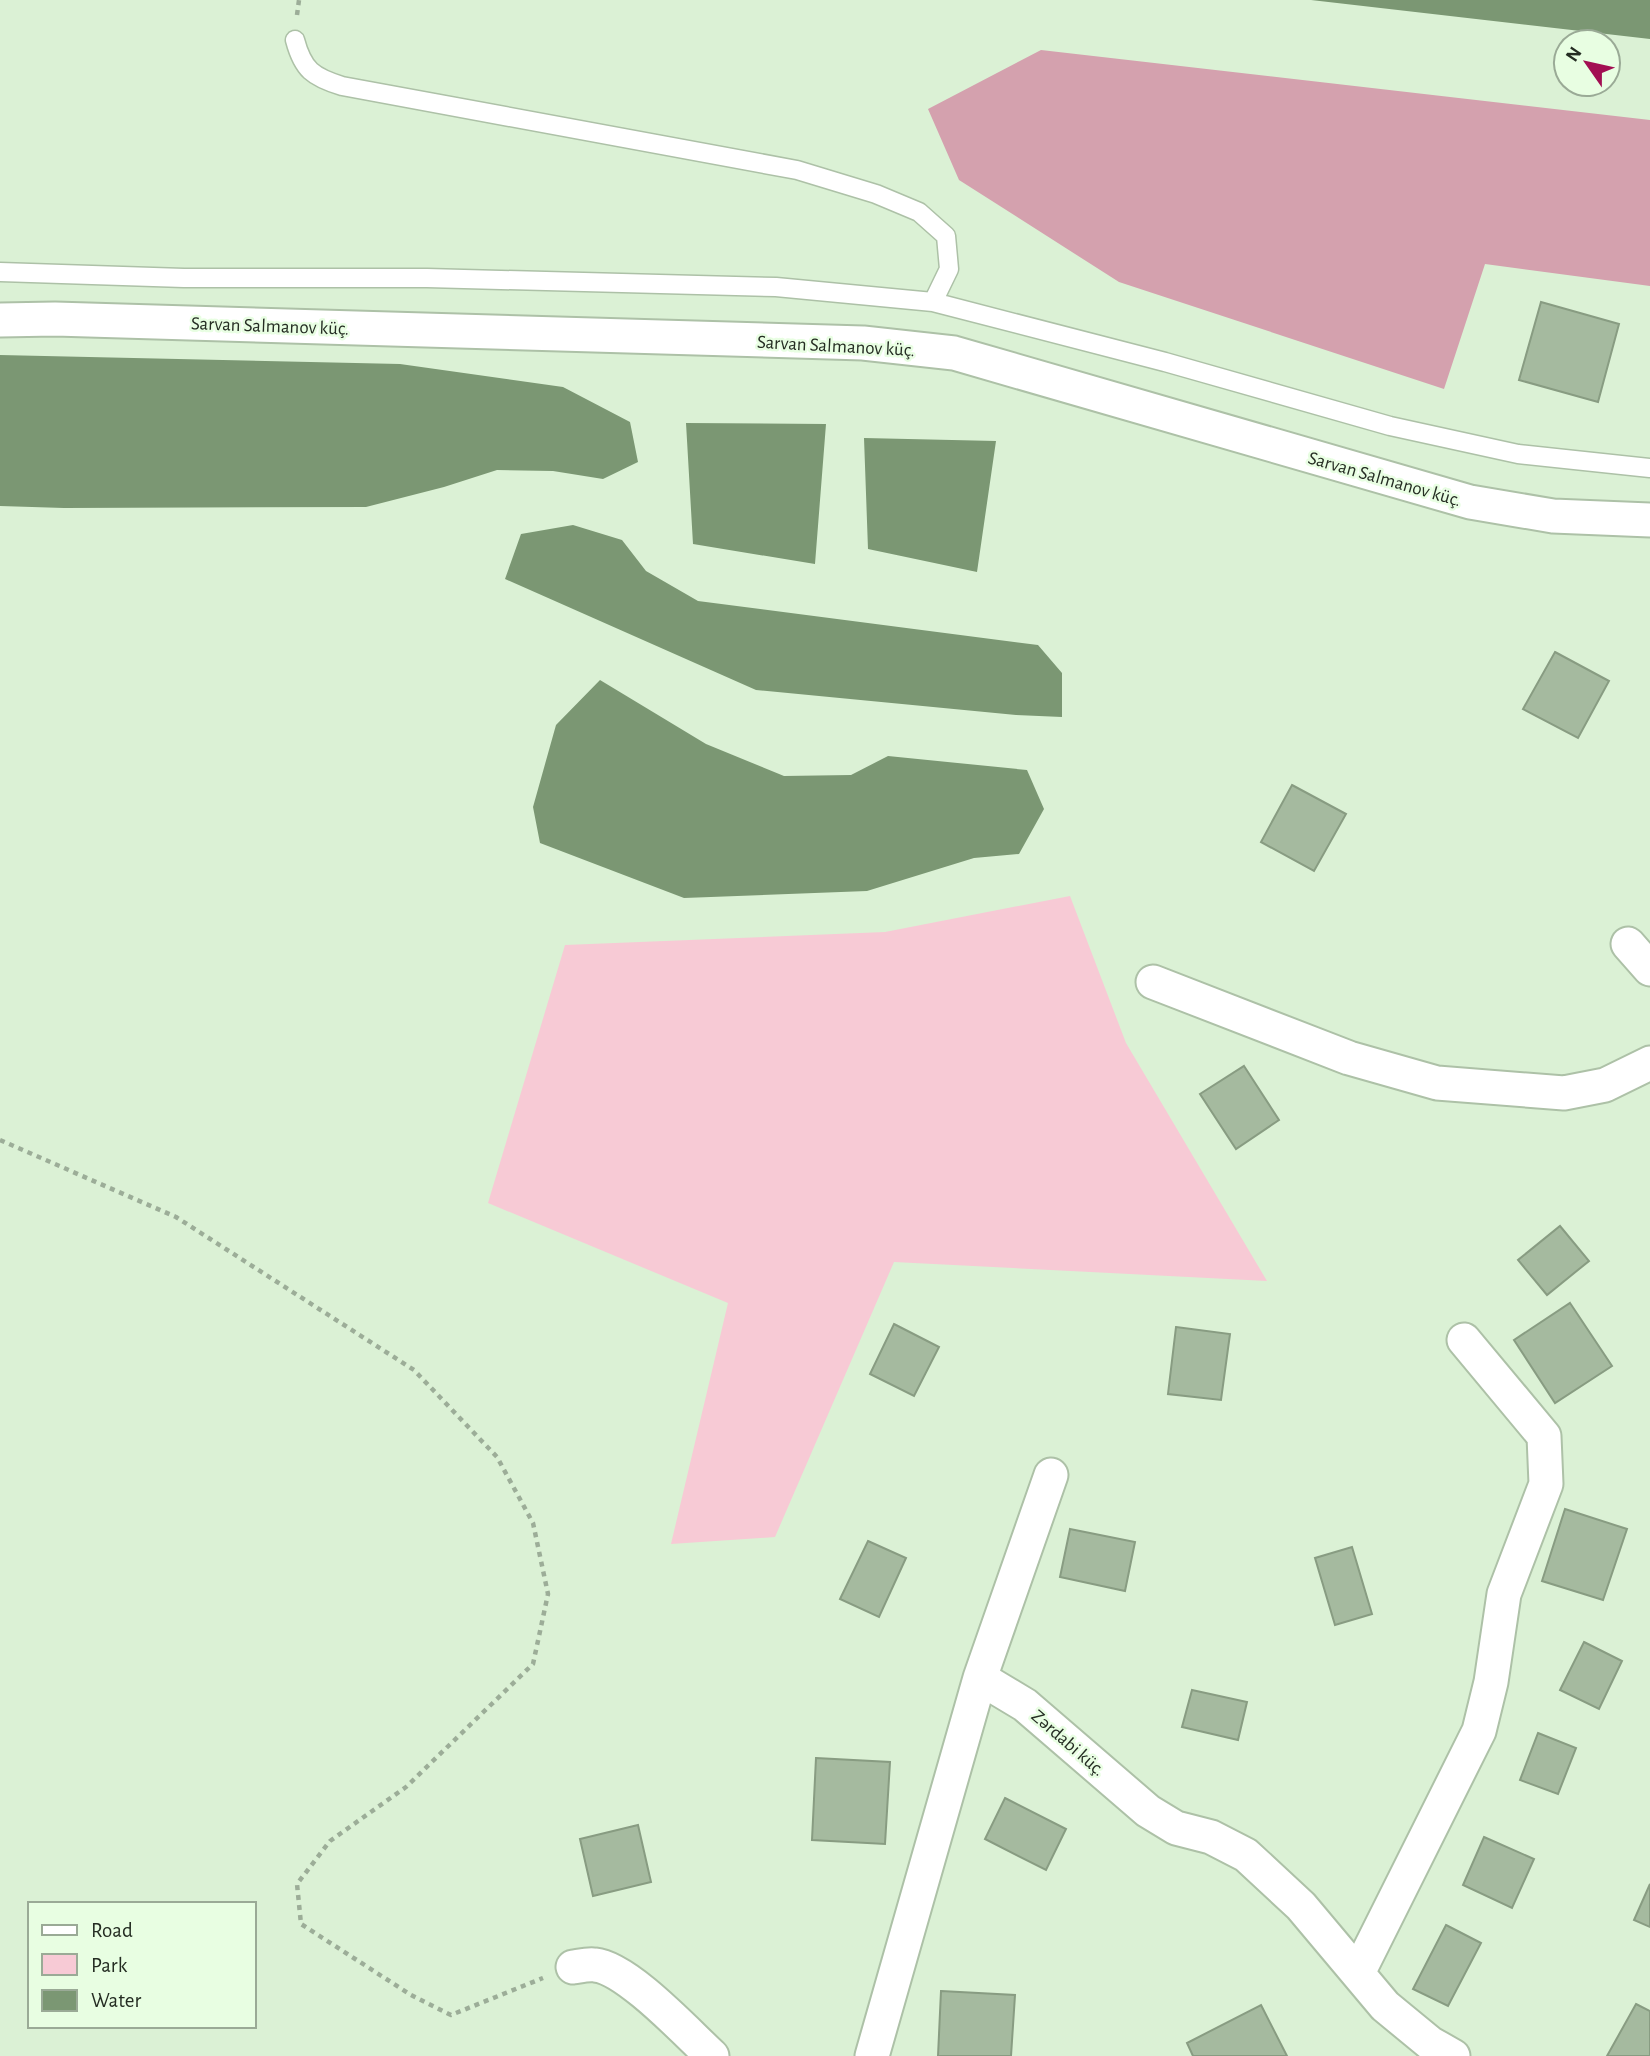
<svg xmlns="http://www.w3.org/2000/svg" width="1650" height="2056" viewBox="0 0 1650 2056" font-family="'Alegreya Sans',sans-serif">
<style>
.green{fill:#f7cad5}
.forest{fill:#d4a1ae}
.water{fill:#7b9773}
.building{fill:#a5ba9f;stroke:#889c82;stroke-width:2}
.lines{fill:none;stroke-linecap:round;stroke-linejoin:round}
.service-casing{stroke:#adc1a7;stroke-width:21}
.minor-casing{stroke:#adc1a7;stroke-width:37}
.path{stroke:#9cad98;stroke-width:4.5;stroke-dasharray:5 5;stroke-linecap:butt}
.service{stroke:#fff;stroke-width:18}
.minor{stroke:#fff;stroke-width:33}
.labels{text-anchor:middle;stroke-width:5;stroke-linejoin:round;paint-order:stroke}
.street-label{font-size:19px;fill:#252d23;stroke:#e8fee2}
</style>
<rect width="100%" height="100%" fill="#dbf1d5"/>
<path class="green" d="M 1070,896 L 1126,1043 L 1267,1281 L 894,1262 L 775,1537 L 671,1544 L 728,1303 L 488,1203 L 565,945 L 885,932 Z"/>
<path class="forest" d="M 1041,50 L 1650,120 L 1650,286 L 1485,264 L 1444,389 L 1119,282 L 959,180 L 928,109 Z"/>
<path class="water" d="M 1311,0 L 1650,0 L 1650,39 Z
M 0,355 L 400,364 L 563,387 L 630,422 L 638,462 L 603,479 L 553,471 L 497,470 L 444,487 L 366,507 L 64,508 L 0,506 Z
M 686,423 L 826,424 L 815,564 L 693,544 Z
M 864,438 L 996,441 L 977,572 L 868,549 Z
M 573,525 L 622,540 L 646,571 L 698,601 L 1038,645 L 1062,673 L 1062,717 L 1016,715 L 756,690 L 505,579 L 521,534 Z
M 600,680 L 706,744 L 784,776 L 851,775 L 888,756 L 1027,770 L 1044,809 L 1019,854 L 974,858 L 867,891 L 684,898 L 540,843 L 533,807 L 556,725 Z"/>
<path class="building" d="M 1541,302 L 1619,324 L 1598,402 L 1519,380 Z
M 1555,652 L 1609,681 L 1578,738 L 1523,709 Z
M 1292,785 L 1346,814 L 1314,871 L 1261,842 Z
M 1244,1066 L 1279,1120 L 1236,1149 L 1200,1094 Z
M 1560,1226 L 1589,1261 L 1547,1295 L 1518,1260 Z
M 1570,1303 L 1612,1366 L 1555,1403 L 1514,1340 Z
M 894,1324 L 939,1347 L 914,1396 L 870,1374 Z
M 1176,1327 L 1230,1334 L 1221,1400 L 1168,1394 Z
M 1565,1509 L 1627,1529 L 1603,1600 L 1542,1581 Z
M 1070,1529 L 1135,1542 L 1125,1591 L 1060,1577 Z
M 868,1541 L 906,1558 L 879,1617 L 840,1599 Z
M 1352,1547 L 1372,1614 L 1335,1625 L 1315,1558 Z
M 1584,1642 L 1622,1661 L 1599,1709 L 1560,1690 Z
M 1192,1690 L 1247,1702 L 1238,1740 L 1182,1727 Z
M 1538,1733 L 1576,1748 L 1558,1794 L 1520,1780 Z
M 816,1758 L 890,1762 L 885,1844 L 812,1840 Z
M 1005,1798 L 1066,1829 L 1046,1870 L 985,1839 Z
M 638,1825 L 651,1882 L 593,1896 L 580,1839 Z
M 1484,1837 L 1534,1859 L 1512,1908 L 1463,1885 Z
M 1650,1884 L 1650,1927 L 1634,1920 Z
M 1446,1925 L 1481,1943 L 1448,2006 L 1413,1989 Z
M 941,1991 L 1015,1995 L 1011,2056 L 938,2056 Z
M 1636,2004 L 1650,2011 L 1650,2056 L 1607,2056 Z
M 1261,2005 L 1287,2056 L 1193,2056 L 1187,2043 Z"/>
<g class="lines">
<defs>
<path id="service" d="M 295,40 C 303,70 313,77 342,86 L 797,170 L 876,194 L 919,212 L 946,236 L 949,269 L 933,302
M 0,272 L 184,278 L 427,278 L 776,287 L 933,302 L 1165,362 L 1390,426 L 1518,454 L 1650,468"/>
<path id="minor" d="M 0,320 L 55,319 L 863,343 L 954,353 L 1470,502 L 1553,516 L 1650,520
M 1628,944 L 1650,969
M 1153,982 L 1349,1058 L 1437,1083 L 1564,1093 L 1605,1085 L 1650,1063
M 980,1678 L 1051,1475
M 573,1967 C 580,1966 588,1964 595,1965 C 627,1968 687,2033 712,2056
M 1358,1973 L 1479,1731 L 1491,1682 L 1504,1594 L 1546,1484 L 1544,1436 L 1464,1340
M 872,2056 L 980,1678 L 1025,1705 L 1148,1811 L 1176,1828 L 1211,1837 L 1246,1855 L 1301,1906 L 1385,2006 L 1430,2043 L 1453,2056"/>
</defs>
<use href="#service" class="service-casing"/>
<use href="#minor" class="minor-casing"/>
<path class="path" d="M 297,15 L 299,0
M 0,1140 L 176,1217 L 414,1370 L 497,1457 L 533,1523 L 548,1594 L 533,1664 L 406,1787 L 330,1841 L 297,1884 L 301,1924 L 411,1995 L 451,2015 L 543,1978"/>
<use href="#service" class="service"/>
<use href="#minor" class="minor"/>
</g>
<g class="labels">
<g class="street-label">
<text transform="translate(270 325) rotate(2)" y="7">Sarvan Salmanov küç.</text>
<text transform="translate(836 345) rotate(3)" y="7">Sarvan Salmanov küç.</text>
<text transform="translate(1385 478) rotate(16)" y="7">Sarvan Salmanov küç.</text>
<text transform="translate(1069 1742) rotate(41)" y="7">Zərdabi küç.</text>
</g>
</g>
<rect x="28" y="1902" width="228" height="126" fill="#e8fee2" stroke="#9aaa96" stroke-width="2"/>
<rect x="42" y="1925" width="35" height="10" fill="#ffffff" stroke="#9aaa96" stroke-width="2"/>
<text x="91" y="1937" font-size="21" fill="#252d23">Road</text>
<rect x="42" y="1954" width="35" height="21" fill="#f7cad5" stroke="#9aaa96" stroke-width="2"/>
<text x="91" y="1972" font-size="21" fill="#252d23">Park</text>
<rect x="42" y="1990" width="35" height="21" fill="#7b9773" stroke="#9aaa96" stroke-width="2"/>
<text x="91" y="2007" font-size="21" fill="#252d23">Water</text>
<g transform="translate(1587 63) rotate(304)"><circle r="33" fill="#e8fee2" stroke="#9aaa96" stroke-width="2"/>
<path d="M0-5L12 26L0 18L-12 26Z" fill="#a20f52"/>
<text y="-10" font-size="19" font-weight="bold" text-anchor="middle" fill="#252d23">N</text>
</g>
</svg>
